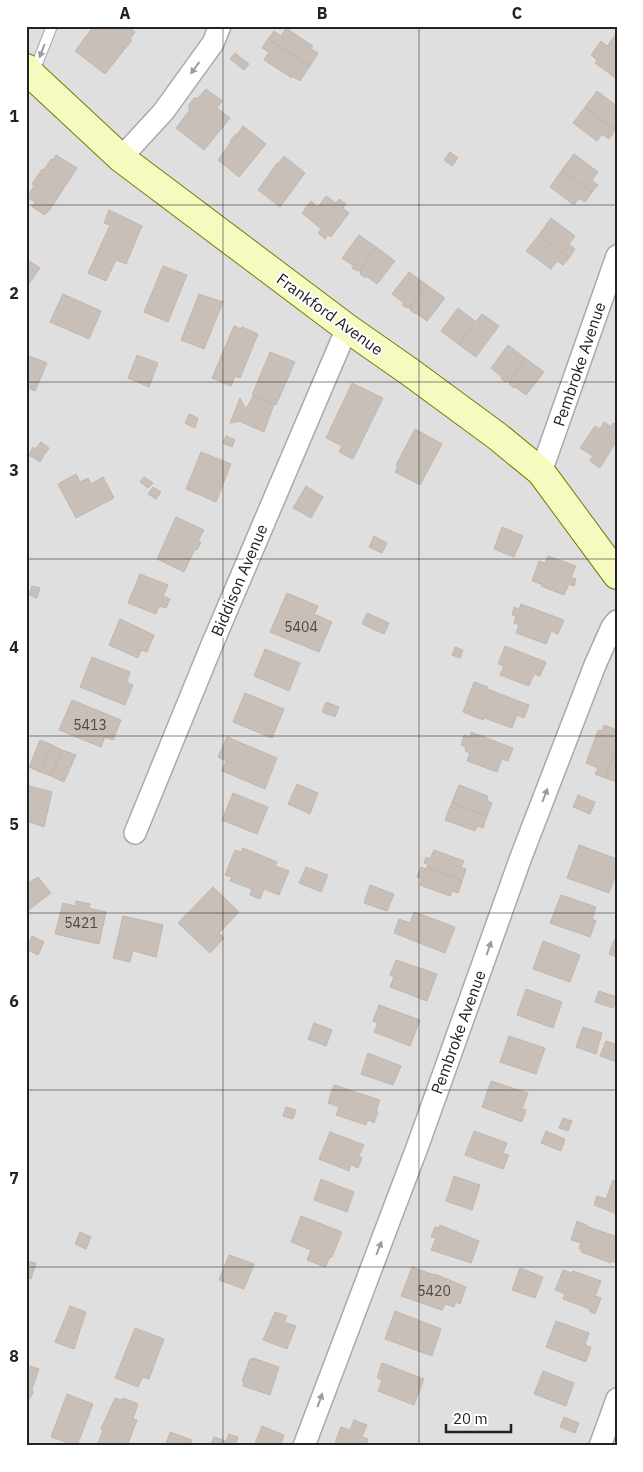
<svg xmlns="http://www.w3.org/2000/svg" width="643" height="1472" viewBox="0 0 643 1472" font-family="'IBM Plex Sans',sans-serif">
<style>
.residential{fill:#e0dfdf}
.building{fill:#c7bfb8;stroke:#c4b6ab}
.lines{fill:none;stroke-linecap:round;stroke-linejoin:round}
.lane-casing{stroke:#a9a9a9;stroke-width:12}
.street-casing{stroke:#a9a9a9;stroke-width:24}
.secondary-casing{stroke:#707d05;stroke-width:30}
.lane{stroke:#fff;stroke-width:10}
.street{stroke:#fff;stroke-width:21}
.secondary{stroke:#f7fabf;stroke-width:28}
.oneway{fill:#9c9c9c}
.grid{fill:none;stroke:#222;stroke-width:1;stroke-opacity:0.55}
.labels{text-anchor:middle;stroke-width:4;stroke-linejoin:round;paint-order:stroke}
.number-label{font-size:14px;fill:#4b4948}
.street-label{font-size:16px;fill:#222;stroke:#fff}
.neatline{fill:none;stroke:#222;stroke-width:2}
.grid-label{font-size:16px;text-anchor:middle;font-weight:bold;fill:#222}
</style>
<rect width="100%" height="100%" fill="#f2efe9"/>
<path class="residential" d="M 26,26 L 617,26 L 617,1446 L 26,1446 Z"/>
<path class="building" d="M 100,26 L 128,26 L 135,32 L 130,39 L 132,40 L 105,74 L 75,51 L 93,27 L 97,30 Z
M 286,28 L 313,46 L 311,49 L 318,53 L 310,66 L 268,39 L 274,31 L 281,36 Z
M 617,33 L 617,54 L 607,46 Z
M 268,39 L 310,66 L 300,81 L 292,76 L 292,78 L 264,60 L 269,52 L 262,48 Z
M 601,41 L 617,54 L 617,79 L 595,63 L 597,60 L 591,55 Z
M 235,53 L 249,64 L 244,70 L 230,59 Z
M 206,89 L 222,101 L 217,108 L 230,118 L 204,150 L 176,128 L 189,111 L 189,105 L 194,98 L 198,98 Z
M 597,91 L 617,106 L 615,116 L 617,128 L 615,130 L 585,107 Z
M 585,107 L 615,130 L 609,139 L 602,134 L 597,141 L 573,123 Z
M 243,126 L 266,144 L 239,177 L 218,160 L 231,142 L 230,141 L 236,134 L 237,135 Z
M 450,152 L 458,158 L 452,166 L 444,160 Z
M 574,154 L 598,172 L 592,180 L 598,185 L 592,192 L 562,170 Z
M 56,155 L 77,168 L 49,211 L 48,211 L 45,215 L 32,207 L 35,202 L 27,197 L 34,186 L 32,184 L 42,169 L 44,170 L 51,159 L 53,160 Z
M 284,156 L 305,173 L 280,207 L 258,190 L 277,163 L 278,164 Z
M 562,170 L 592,192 L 585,202 L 579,198 L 574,205 L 550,187 Z
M 326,196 L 336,203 L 339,199 L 346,204 L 343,208 L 349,213 L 331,237 L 328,235 L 325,239 L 318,233 L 321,229 L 302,213 L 311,201 L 318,207 Z
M 109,210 L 142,226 L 126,264 L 116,260 L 106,281 L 88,273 L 110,225 L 104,223 Z
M 551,218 L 575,236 L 569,244 L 575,249 L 569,258 L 539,235 Z
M 359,235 L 376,247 L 360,271 L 358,270 L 357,271 L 352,268 L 354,266 L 342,258 Z
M 539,235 L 569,258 L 563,265 L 557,261 L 551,269 L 526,251 Z
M 376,247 L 395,261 L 377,284 L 366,276 L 365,278 L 360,274 L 361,272 L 360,271 Z
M 26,259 L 40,268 L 26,288 Z
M 163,266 L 187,275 L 168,322 L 144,312 Z
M 409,272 L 427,285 L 409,308 L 408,306 L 407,308 L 402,305 L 404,303 L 392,294 Z
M 427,285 L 445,298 L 427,321 L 416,313 L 415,314 L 410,310 L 411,309 L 409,308 Z
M 63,294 L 101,311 L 89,339 L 50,322 Z
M 199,294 L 223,302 L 204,349 L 181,340 Z
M 458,308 L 475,321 L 458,344 L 441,331 Z
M 482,314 L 499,326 L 476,357 L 458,344 Z
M 234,326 L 241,329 L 242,327 L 258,334 L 240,378 L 235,376 L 231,386 L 212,378 Z
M 508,345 L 525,358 L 509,382 L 507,380 L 506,382 L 501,379 L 502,377 L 491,368 Z
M 270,352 L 295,362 L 276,405 L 252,395 Z
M 27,355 L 47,363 L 35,391 L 26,387 Z
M 137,355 L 158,363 L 149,387 L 128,378 Z
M 525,358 L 544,372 L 526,395 L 515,387 L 514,388 L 509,384 L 510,383 L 509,382 Z
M 352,383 L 383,398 L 353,459 L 339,452 L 342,446 L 326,438 Z
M 253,396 L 274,404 L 264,432 L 241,422 L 242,421 L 230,423 L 240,398 L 246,409 Z
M 189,414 L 198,418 L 195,428 L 185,423 Z
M 604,422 L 611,427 L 613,423 L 617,425 L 617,440 L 600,468 L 590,461 L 593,456 L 580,448 L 595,426 L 600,429 Z
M 415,429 L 442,444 L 420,485 L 395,472 L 398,466 L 396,465 Z
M 226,436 L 235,440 L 232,447 L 223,443 Z
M 41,442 L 49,448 L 45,454 L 36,448 Z
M 33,447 L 44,455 L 40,462 L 29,455 Z
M 201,452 L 231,464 L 216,502 L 186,489 Z
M 76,474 L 80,482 L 88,478 L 91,484 L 103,477 L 114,498 L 76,518 L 58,484 Z
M 144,477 L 153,483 L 148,488 L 140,482 Z
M 306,486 L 323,497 L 311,518 L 293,508 Z
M 153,487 L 161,492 L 156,499 L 148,494 Z
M 176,517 L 204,530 L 198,541 L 201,542 L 197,550 L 195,549 L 184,572 L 157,559 Z
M 502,527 L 523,536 L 514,557 L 494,549 Z
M 374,536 L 387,543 L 382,553 L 369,547 Z
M 548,556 L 576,566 L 571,577 L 576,579 L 574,586 L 569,584 L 564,595 L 541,586 L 541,584 L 532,581 L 539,561 L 545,563 Z
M 140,574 L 168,585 L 163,596 L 170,599 L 166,608 L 159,606 L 156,614 L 128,603 Z
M 32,586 L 40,588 L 37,598 L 29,595 Z
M 287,593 L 318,606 L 314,614 L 332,622 L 319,652 L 270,632 Z
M 521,604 L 564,620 L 558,634 L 551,631 L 546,644 L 516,633 L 519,625 L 514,623 L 516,616 L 512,615 L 514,607 L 519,609 Z
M 367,613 L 389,623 L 384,634 L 362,624 Z
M 120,619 L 154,635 L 147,652 L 141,650 L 138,658 L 109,645 Z
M 505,646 L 546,662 L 540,676 L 534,674 L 529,686 L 500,675 L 504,666 L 498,664 Z
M 455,647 L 463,650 L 460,658 L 452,655 Z
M 265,649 L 300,663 L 289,691 L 254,676 Z
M 92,657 L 130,672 L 127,682 L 133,685 L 125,705 L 80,687 Z
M 474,682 L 488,687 L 487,689 L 529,705 L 524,718 L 517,715 L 512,728 L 484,718 L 483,720 L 463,712 Z
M 245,693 L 284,709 L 272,738 L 233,722 Z
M 72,700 L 121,720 L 113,740 L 105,737 L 101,747 L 59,730 Z
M 326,702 L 339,707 L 335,717 L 322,712 Z
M 604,725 L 617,730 L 617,747 L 605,778 L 595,774 L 598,768 L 586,763 L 598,730 L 602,731 Z
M 471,732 L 513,748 L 508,761 L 502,759 L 497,772 L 467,761 L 470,753 L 465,751 L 466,747 L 461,745 L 464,735 L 470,737 Z
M 227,737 L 277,758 L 265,789 L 222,771 L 226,761 L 218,757 Z
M 40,740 L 52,745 L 40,772 L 29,767 Z
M 52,745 L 62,750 L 51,776 L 40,772 Z
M 617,747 L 617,775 L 614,781 L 605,778 Z
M 62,750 L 76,755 L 64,782 L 51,776 Z
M 297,784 L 318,793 L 310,814 L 288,804 Z
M 26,785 L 52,792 L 44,827 L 26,821 Z
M 459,785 L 488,796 L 487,800 L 492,803 L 487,816 L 452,802 Z
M 233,793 L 268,807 L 257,834 L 222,820 Z
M 578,795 L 595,802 L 590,814 L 573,807 Z
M 452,802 L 487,816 L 483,828 L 477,826 L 475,831 L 445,820 Z
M 579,845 L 617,859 L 617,871 L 609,893 L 567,878 Z
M 243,848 L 277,862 L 275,866 L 289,871 L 279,895 L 264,889 L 260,899 L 250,895 L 252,889 L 230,881 L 232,877 L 225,875 L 235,850 L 241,852 Z
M 434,850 L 464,861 L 461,867 L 466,869 L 462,881 L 427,867 L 428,864 L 424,863 L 426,857 L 430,859 Z
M 306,867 L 328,875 L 321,892 L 299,883 Z
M 421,867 L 426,869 L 427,867 L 462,881 L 458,893 L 452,891 L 450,896 L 420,885 L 422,878 L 417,877 Z
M 38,877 L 51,893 L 26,912 L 26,884 Z
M 370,885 L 394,894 L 387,911 L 364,903 Z
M 213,887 L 239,912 L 219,933 L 224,938 L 210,953 L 178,923 Z
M 561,895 L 596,907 L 592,919 L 596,921 L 590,937 L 550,923 Z
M 76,901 L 90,904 L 89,908 L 106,912 L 99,944 L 55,934 L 63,903 L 75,906 Z
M 414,912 L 455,927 L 445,953 L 394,933 L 399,919 L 410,923 Z
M 123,916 L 163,925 L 156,957 L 133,951 L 130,962 L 113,958 Z
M 32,936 L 44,942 L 38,955 L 26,949 Z
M 614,940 L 617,941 L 617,957 L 609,954 Z
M 543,941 L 580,955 L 570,982 L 533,969 Z
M 396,960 L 437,974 L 427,1001 L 390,987 L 394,977 L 390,975 Z
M 526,989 L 562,1002 L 553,1028 L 517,1015 Z
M 599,991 L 617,997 L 613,1008 L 595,1002 Z
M 379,1005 L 420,1020 L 410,1046 L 374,1032 L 378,1023 L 373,1021 Z
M 314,1023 L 332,1030 L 326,1046 L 308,1039 Z
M 583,1027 L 602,1033 L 596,1054 L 576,1047 Z
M 509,1036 L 545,1048 L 536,1074 L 500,1062 Z
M 606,1041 L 617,1045 L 617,1062 L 600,1056 Z
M 368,1053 L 401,1066 L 393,1085 L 361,1074 Z
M 491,1081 L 528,1093 L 522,1109 L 526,1110 L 522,1122 L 482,1107 Z
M 334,1085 L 380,1100 L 376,1111 L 378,1112 L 374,1123 L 368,1120 L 366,1125 L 336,1115 L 339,1107 L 328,1103 Z
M 286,1107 L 296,1110 L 293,1119 L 283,1116 Z
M 563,1118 L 572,1121 L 568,1131 L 559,1128 Z
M 474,1131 L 507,1143 L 503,1153 L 509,1155 L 503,1169 L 465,1155 Z
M 546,1131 L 565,1139 L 561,1151 L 541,1143 Z
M 330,1132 L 364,1145 L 359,1156 L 362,1158 L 358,1168 L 351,1165 L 349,1171 L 319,1159 Z
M 454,1176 L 480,1185 L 472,1210 L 446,1201 Z
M 321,1179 L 354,1192 L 347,1212 L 314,1200 Z
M 613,1180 L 617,1181 L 617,1214 L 594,1205 L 597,1196 L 606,1199 Z
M 301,1216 L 342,1232 L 332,1257 L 330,1257 L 325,1267 L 307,1260 L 311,1250 L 291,1242 Z
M 577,1221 L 587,1225 L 586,1226 L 617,1237 L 617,1263 L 611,1261 L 611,1263 L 581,1252 L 582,1249 L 579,1249 L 581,1243 L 571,1240 Z
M 440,1225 L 479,1241 L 471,1263 L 431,1250 L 436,1238 L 431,1237 L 435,1227 L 439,1228 Z
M 80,1232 L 91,1237 L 86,1249 L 75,1244 Z
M 229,1255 L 254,1264 L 244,1289 L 219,1280 Z
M 26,1261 L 36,1263 L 31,1279 L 28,1278 L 26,1284 Z
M 412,1267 L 434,1275 L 435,1274 L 466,1287 L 460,1304 L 456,1302 L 454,1307 L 445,1304 L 442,1310 L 401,1296 Z
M 520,1268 L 543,1277 L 535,1298 L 512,1290 Z
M 563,1270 L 572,1273 L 573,1271 L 601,1281 L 595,1296 L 601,1298 L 595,1314 L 589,1311 L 590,1309 L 563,1299 L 565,1294 L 555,1290 Z
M 70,1306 L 86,1312 L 74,1349 L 55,1342 Z
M 395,1311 L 441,1329 L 432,1356 L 385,1339 Z
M 275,1312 L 287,1316 L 284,1322 L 296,1326 L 287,1349 L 263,1340 Z
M 556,1321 L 589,1333 L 585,1345 L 591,1347 L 586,1362 L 546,1347 Z
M 135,1328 L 164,1339 L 149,1379 L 143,1377 L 138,1387 L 115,1378 Z
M 253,1358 L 279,1367 L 270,1395 L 243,1386 L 244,1382 L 242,1381 L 250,1359 L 253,1359 Z
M 382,1363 L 424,1379 L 414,1405 L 378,1391 L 382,1380 L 377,1378 Z
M 26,1365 L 39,1369 L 32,1389 L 33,1393 L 26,1404 Z
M 543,1371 L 574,1383 L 566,1406 L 534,1394 Z
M 67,1394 L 93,1404 L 77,1446 L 51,1437 Z
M 115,1398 L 122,1400 L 123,1398 L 138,1404 L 133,1419 L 137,1420 L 127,1446 L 97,1446 L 103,1430 L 101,1429 Z
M 564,1417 L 579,1423 L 575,1433 L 560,1427 Z
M 354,1420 L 367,1425 L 362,1437 L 368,1439 L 365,1446 L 334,1446 L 341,1427 L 350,1430 Z
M 262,1426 L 284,1435 L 280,1446 L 254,1446 Z
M 170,1432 L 192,1440 L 190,1446 L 165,1446 Z
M 229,1434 L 238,1437 L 235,1446 L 210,1446 L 214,1437 L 226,1441 Z"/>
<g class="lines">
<defs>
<path id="lane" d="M 33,74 L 52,26"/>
<path id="street" d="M 121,158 L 164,111 L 213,43 L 220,26
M 541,472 L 617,256
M 135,833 L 211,647 L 347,328
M 304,1446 L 418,1145 L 521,857 L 595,665 L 612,627 L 617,621
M 600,1446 L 617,1399"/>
<path id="secondary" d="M 26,68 L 33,76 L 121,158 L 347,328 L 410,372 L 497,436 L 541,472 L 617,575"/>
</defs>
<use href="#lane" class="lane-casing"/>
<use href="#street" class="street-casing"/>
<use href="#secondary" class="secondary-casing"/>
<use href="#lane" class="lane"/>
<use href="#street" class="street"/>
<use href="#secondary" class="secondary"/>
</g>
<defs><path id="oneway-solid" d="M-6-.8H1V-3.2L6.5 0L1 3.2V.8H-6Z" transform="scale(1.25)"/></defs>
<g class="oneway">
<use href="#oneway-solid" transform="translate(42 51) rotate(111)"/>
<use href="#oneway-solid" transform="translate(195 68) rotate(126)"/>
<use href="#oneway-solid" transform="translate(545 795) rotate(-69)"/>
<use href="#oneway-solid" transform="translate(489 948) rotate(-71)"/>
<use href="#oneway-solid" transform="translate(379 1248) rotate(-69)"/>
<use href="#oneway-solid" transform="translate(320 1400) rotate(-70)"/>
</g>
<path class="grid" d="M 223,26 L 223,1446M 419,26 L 419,1446M 26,205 L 617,205M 26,382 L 617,382M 26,559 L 617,559M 26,736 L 617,736M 26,913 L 617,913M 26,1090 L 617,1090M 26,1267 L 617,1267"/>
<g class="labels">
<g class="number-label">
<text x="301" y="632">5404</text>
<text x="90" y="730">5413</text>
<text x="81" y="928">5421</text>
<text x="434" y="1296">5420</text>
</g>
<g class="street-label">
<text transform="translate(330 314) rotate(36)" y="6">Frankford Avenue</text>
<text transform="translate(579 364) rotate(-71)" y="6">Pembroke Avenue</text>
<text transform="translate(239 580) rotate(-67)" y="6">Biddison Avenue</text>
<text transform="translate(458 1032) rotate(-70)" y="6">Pembroke Avenue</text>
</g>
</g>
<rect width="643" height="1472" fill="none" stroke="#ffffff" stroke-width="55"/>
<path d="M446 1424v8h65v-8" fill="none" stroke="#222222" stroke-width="2.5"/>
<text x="453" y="1424" font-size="15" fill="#222222" stroke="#ffffff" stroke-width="4" paint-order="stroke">20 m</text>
<rect x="28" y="28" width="588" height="1416" class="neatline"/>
<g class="grid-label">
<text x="125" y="19">A</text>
<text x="322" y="19">B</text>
<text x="517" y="19">C</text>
<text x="14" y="122">1</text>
<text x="14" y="299">2</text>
<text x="14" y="476">3</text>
<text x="14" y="653">4</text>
<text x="14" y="830">5</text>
<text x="14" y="1007">6</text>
<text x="14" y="1184">7</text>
<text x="14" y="1362">8</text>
</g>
</svg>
